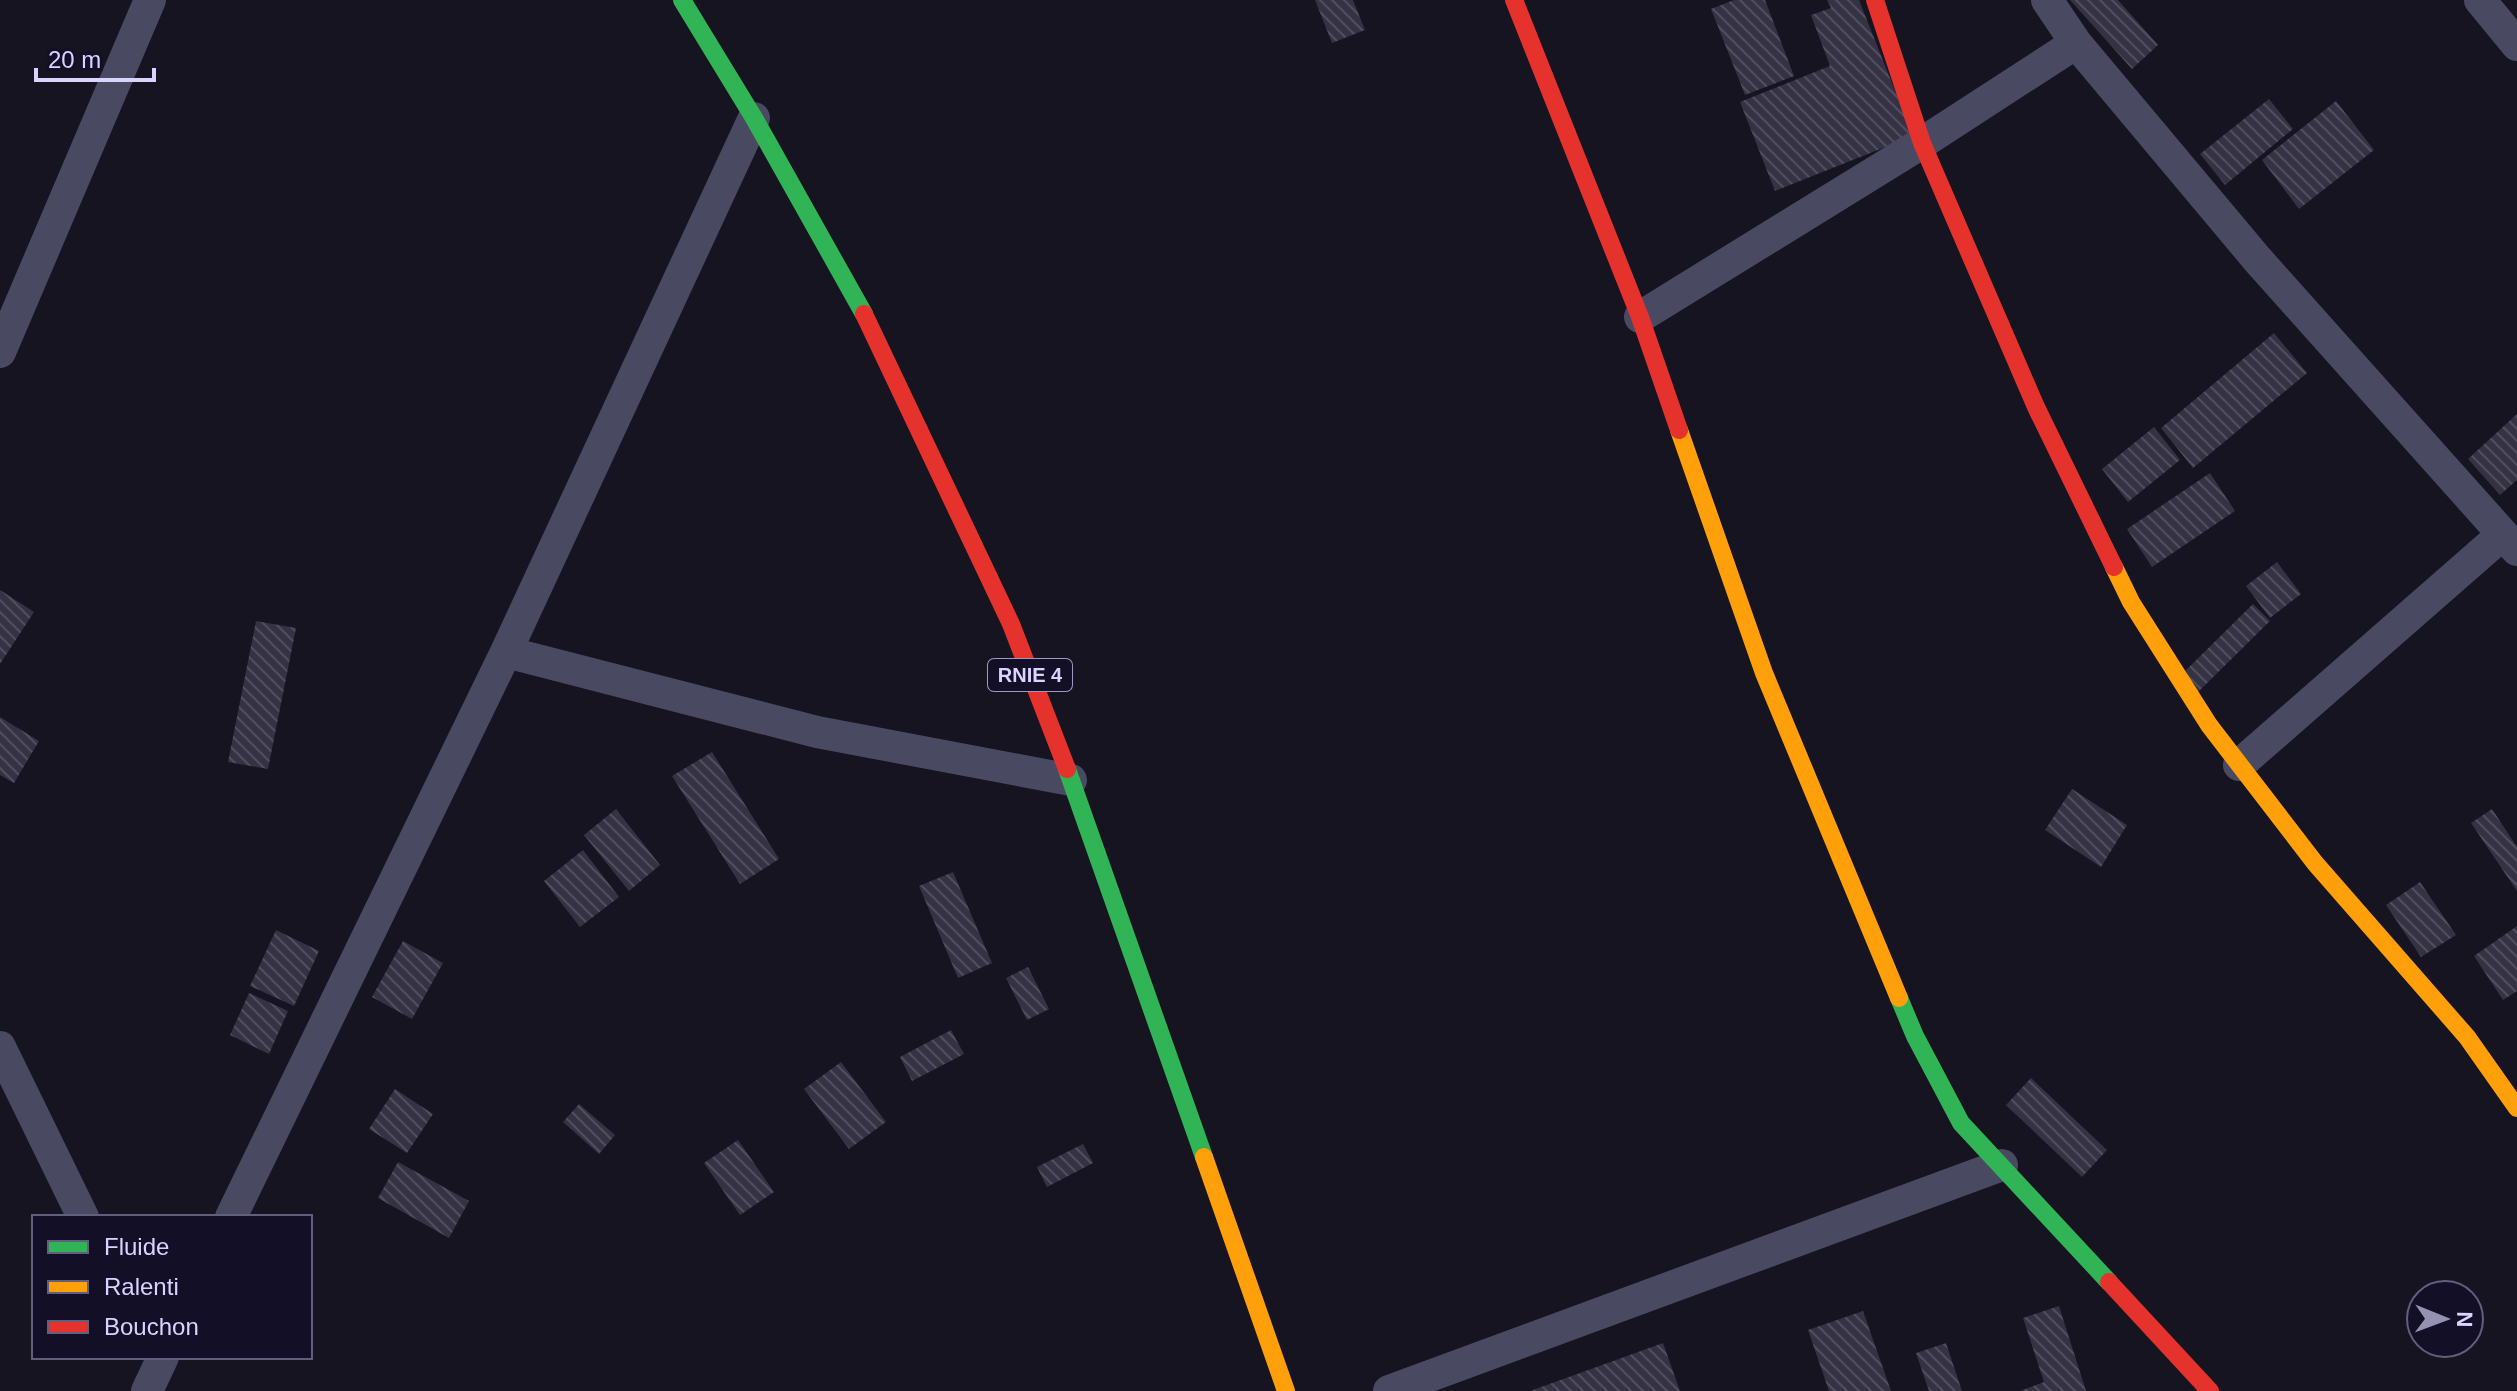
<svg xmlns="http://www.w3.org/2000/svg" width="2517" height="1391" viewBox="0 0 2517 1391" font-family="Helvetica,sans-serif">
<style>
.building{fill:url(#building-back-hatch)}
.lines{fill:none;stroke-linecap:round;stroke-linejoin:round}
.street{stroke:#4a4962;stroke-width:32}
.fast{stroke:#30b455;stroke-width:18}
.slow{stroke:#ff9f0a;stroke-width:18}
.jam{stroke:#e5322d;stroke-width:18}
.labels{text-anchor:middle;stroke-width:8;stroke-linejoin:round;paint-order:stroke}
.shield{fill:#130f26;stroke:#9e99be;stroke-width:2}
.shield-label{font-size:20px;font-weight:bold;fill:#d9d4ff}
</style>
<defs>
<pattern id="building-back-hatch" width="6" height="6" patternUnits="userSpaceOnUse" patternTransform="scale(2)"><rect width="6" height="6" fill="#343243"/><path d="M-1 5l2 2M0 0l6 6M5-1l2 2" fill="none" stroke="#514f5f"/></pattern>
</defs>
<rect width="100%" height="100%" fill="#161421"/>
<path class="building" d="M 1315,0 L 1353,0 L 1365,30 L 1332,43 Z
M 1734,0 L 1765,0 L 1794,76 L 1745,95 L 1711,9 Z
M 1827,0 L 1859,0 L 1913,136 L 1775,191 L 1740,102 L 1830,66 L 1811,15 L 1831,8 Z
M 2070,0 L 2118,0 L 2158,45 L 2132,69 Z
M 2269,99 L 2293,129 L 2225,185 L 2200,154 Z
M 2336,101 L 2374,150 L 2299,209 L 2262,160 Z
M 2274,333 L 2307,373 L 2193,468 L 2161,428 Z
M 2517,414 L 2517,480 L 2500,495 L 2468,459 Z
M 2154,427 L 2180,460 L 2128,502 L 2102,469 Z
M 2210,473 L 2235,511 L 2152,567 L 2127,529 Z
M 2277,562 L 2301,594 L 2270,618 L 2246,586 Z
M 0,590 L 34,612 L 0,664 Z
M 2253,604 L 2270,621 L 2198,692 L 2182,674 Z
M 256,621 L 296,628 L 268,769 L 228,762 Z
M 0,717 L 39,741 L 14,783 L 0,775 Z
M 712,752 L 779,859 L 740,884 L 672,776 Z
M 2072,789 L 2127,825 L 2101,867 L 2045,830 Z
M 616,809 L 660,865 L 629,891 L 584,835 Z
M 2492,809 L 2517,847 L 2517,891 L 2471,823 Z
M 583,850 L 619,897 L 580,927 L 544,881 Z
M 953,872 L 992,963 L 958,978 L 919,886 Z
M 2420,882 L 2456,935 L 2421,957 L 2386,905 Z
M 2517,926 L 2517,991 L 2503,1000 L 2474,956 Z
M 276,930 L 319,951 L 294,1006 L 250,986 Z
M 403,941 L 443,963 L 412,1019 L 372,997 Z
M 1028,967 L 1049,1009 L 1027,1020 L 1006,978 Z
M 249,993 L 288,1011 L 269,1054 L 230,1035 Z
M 951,1030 L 964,1054 L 912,1081 L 900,1057 Z
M 841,1062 L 886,1122 L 849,1149 L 804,1089 Z
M 2031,1078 L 2107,1150 L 2082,1177 L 2006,1105 Z
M 395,1089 L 433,1114 L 407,1153 L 369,1129 Z
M 579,1104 L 615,1135 L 599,1154 L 563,1122 Z
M 738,1140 L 774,1192 L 740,1215 L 704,1163 Z
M 1083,1144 L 1093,1163 L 1047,1187 L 1037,1167 Z
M 398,1162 L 469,1201 L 449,1238 L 378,1198 Z
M 2059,1306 L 2086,1391 L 2020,1391 L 2044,1382 L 2023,1318 Z
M 1863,1311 L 1891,1391 L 1829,1391 L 1808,1330 Z
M 1663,1343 L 1680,1391 L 1530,1391 Z
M 1946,1343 L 1962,1391 L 1929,1391 L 1916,1353 Z"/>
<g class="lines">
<path class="street" d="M 2047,0 L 2076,43 L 2257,259 L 2517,550
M 2480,0 L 2517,45
M 1640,317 L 1922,143 L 2076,43
M 0,352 L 150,0
M 506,652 L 817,732 L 1071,780
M 2239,765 L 2502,535
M 0,1047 L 83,1217
M 231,1217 L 506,652 L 754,118
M 147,1391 L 163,1357
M 1389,1391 L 2002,1165"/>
<path class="fast" d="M 682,0 L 754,118 L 864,314
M 1067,769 L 1204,1157
M 1899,998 L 1915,1036 L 1961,1123 L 2109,1282"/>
<path class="slow" d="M 1679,430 L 1764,673 L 1899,998
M 2114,567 L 2131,602 L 2209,725 L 2315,863 L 2467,1037 L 2517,1108
M 1204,1157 L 1286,1391"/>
<path class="jam" d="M 1514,0 L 1640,317 L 1679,430
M 1875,0 L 1922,143 L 2036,407 L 2114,567
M 864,314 L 1011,624 L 1067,769
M 2109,1282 L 2210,1391"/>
</g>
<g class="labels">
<rect class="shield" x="988" y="659" width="84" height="32" rx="6"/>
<g class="shield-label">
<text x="1030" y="682">RNIE 4</text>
</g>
</g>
<rect x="32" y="1215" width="280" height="144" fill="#130f26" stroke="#625e7d" stroke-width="2"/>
<rect x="48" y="1241" width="40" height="12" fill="#30b455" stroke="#625e7d" stroke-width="2"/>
<text x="104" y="1255" font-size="24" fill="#d9d4ff">Fluide</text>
<rect x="48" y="1281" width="40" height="12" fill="#ff9f0a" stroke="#625e7d" stroke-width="2"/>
<text x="104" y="1295" font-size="24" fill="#d9d4ff">Ralenti</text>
<rect x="48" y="1321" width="40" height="12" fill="#e5322d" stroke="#625e7d" stroke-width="2"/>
<text x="104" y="1335" font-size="24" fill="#d9d4ff">Bouchon</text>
<g transform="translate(2445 1319) rotate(91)"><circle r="38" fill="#130f26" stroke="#625e7d" stroke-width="2"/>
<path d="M0-6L14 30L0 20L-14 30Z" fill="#9591b1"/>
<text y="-12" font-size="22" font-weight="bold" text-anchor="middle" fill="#d9d4ff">N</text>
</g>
<path d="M36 68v12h118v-12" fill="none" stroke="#d9d4ff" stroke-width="4"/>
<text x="48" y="68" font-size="24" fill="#d9d4ff" stroke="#130f26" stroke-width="6" paint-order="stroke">20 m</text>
</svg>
